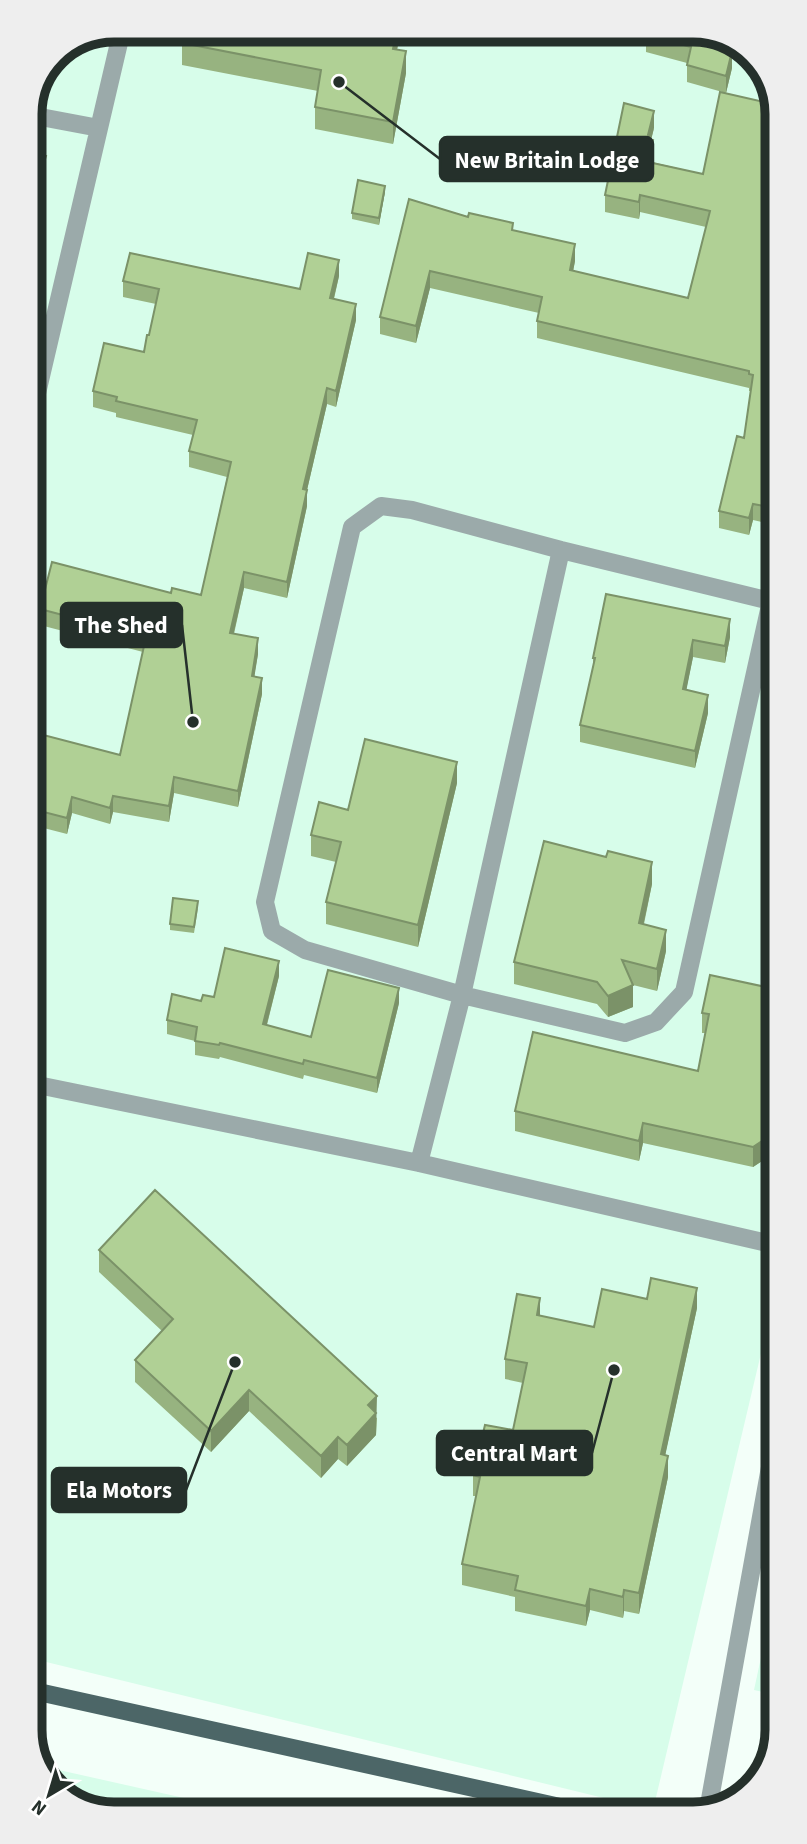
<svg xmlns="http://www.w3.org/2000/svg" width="807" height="1844" viewBox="0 0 807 1844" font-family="'Source Sans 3',sans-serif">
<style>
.built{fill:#d7fdea}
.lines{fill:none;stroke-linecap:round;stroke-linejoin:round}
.minor{stroke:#9baaaa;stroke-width:18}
.primary{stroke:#4c6667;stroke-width:18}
.wall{fill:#97b380}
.shaded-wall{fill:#7b9268}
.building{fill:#b0d095;stroke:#7b9268;stroke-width:2}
.rim{fill:none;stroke:#25302b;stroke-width:9}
.leader{fill:none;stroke:#25302b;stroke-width:2.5}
.callout-dot{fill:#25302b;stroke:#fff;stroke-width:2.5}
.callout{fill:#25302b;stroke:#25302b;stroke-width:2.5}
.callout-label{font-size:23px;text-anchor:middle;font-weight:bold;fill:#fff}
</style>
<rect width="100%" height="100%" fill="#f3fff9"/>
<path class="built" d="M 114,30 L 699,30 L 744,47 L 773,87 L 776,1290 L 653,1810 L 34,1659 L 30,109 L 55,54 Z
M 777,1583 L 777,1695 L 754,1690 Z
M 41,1766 L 251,1813 L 108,1814 L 63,1797 Z"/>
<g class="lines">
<path class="minor" d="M 30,115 L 99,128
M 31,419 L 122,30
M 771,601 L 684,992 L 656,1022 L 625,1033 L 462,995 L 305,950 L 272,931 L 265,902 L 352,527 L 381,506 L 412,510 L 561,550 L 774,602
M 33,1084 L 419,1163 L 776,1245
M 419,1163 L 462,995 L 561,550
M 708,1810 L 776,1434"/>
<path class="primary" d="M 34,1691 L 578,1811"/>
</g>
<path class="wall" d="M 185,30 L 401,30 L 397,49 L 406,73 L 393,144 L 315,129 L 315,107 L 318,91 L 182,65 L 182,43 Z
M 646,35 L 732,43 L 730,50 L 732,68 L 726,93 L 687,82 L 687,63 L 646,52 Z
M 773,104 L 774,525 L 753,520 L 749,535 L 719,528 L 719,511 L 744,438 L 751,391 L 749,391 L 749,388 L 537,338 L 537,321 L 539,313 L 430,288 L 416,343 L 380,334 L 380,317 L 409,199 L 513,230 L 575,261 L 573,271 L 688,298 L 706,227 L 640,212 L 639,219 L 605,212 L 605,195 L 654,128 L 651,140 L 653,157 L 652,162 L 703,174 Z
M 385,192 L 379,225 L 352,219 L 352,213 Z
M 339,276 L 334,299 L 356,320 L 336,407 L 327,404 L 307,490 L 307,506 L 287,598 L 244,588 L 234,634 L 258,654 L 254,676 L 262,694 L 238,807 L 174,793 L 169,822 L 113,812 L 110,824 L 72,813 L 67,834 L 32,825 L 32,732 L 120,755 L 143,652 L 40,625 L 40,609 L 171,593 L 201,595 L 227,477 L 189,467 L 189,451 L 193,435 L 116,417 L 116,413 L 93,407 L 93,391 L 144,352 L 149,335 L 156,304 L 123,297 L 123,281 L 300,289 Z
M 606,594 L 730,637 L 725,663 L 693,657 L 686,690 L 708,713 L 695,768 L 580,742 L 580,725 L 593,666 L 593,658 Z
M 774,676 L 774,738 L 771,737 L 771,722 L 769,721 L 769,704 Z
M 457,783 L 418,947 L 326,924 L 326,902 L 336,862 L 311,856 L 311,835 L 348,810 Z
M 606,857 L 652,884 L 644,924 L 666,951 L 657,991 L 633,985 L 633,1007 L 608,1017 L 597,1004 L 514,984 L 514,962 Z
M 198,908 L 194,933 L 170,930 L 170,924 Z
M 710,975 L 774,1153 L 753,1167 L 643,1143 L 639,1161 L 515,1131 L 515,1111 L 698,1071 L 705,1033 L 702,1033 L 702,1013 Z
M 279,976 L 267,1025 L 311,1037 L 399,1003 L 377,1093 L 304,1075 L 303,1079 L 220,1057 L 219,1059 L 195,1055 L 195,1041 L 167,1034 L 167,1020 L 201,1001 Z
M 99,1250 L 377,1418 L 376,1435 L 347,1466 L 338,1459 L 321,1478 L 249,1411 L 211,1452 L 135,1382 L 135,1360 L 162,1331 L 99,1272 Z
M 697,1308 L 665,1455 L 668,1477 L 639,1614 L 624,1611 L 623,1618 L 590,1610 L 586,1626 L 515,1611 L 515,1597 L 462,1585 L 462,1564 L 476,1496 L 473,1496 L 473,1475 L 513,1430 L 523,1383 L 505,1379 L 505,1359 L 540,1316 L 594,1327 Z"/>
<path class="shaded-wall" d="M 397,30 L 401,30 L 393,70 L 393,49 Z
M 728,41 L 732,43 L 726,66 L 726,49 Z
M 406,51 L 406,73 L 393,144 L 393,122 Z
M 732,51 L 732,68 L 726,93 L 726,76 Z
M 654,111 L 654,128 L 647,156 L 647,139 Z
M 653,140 L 653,157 L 648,178 L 648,162 Z
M 46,156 L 46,172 L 30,222 L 30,206 Z
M 385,186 L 385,192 L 379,225 L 379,218 Z
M 640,195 L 640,212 L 639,219 L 639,202 Z
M 575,244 L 575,261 L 570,287 L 570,270 Z
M 339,260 L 339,276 L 330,314 L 330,298 Z
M 430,271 L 430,288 L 416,343 L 416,326 Z
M 356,304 L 356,320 L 336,407 L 336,391 Z
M 327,388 L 327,404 L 307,490 L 307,506 L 287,598 L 287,582 L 303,489 Z
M 753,504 L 753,520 L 749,535 L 749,518 Z
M 244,572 L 244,588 L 230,649 L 230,633 Z
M 730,619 L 730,637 L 725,663 L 725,646 Z
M 258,638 L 258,654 L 252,692 L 252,676 Z
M 693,640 L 693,657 L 683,707 L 683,689 Z
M 262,678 L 262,694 L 238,807 L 238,791 Z
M 708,695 L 708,713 L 695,768 L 695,751 Z
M 457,762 L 457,783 L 418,947 L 418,925 Z
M 174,777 L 174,793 L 169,822 L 169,806 Z
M 113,796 L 113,812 L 110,824 L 110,808 Z
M 72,797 L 72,813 L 67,834 L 67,818 Z
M 652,862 L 652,884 L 639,945 L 639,923 Z
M 666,930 L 666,951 L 657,991 L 657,969 Z
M 279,961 L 279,976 L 263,1039 L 263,1024 Z
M 633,985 L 633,1007 L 608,1017 L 608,996 Z
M 399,988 L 399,1003 L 377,1093 L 377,1078 Z
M 643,1123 L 643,1143 L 639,1161 L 639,1141 Z
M 776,1125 L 776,1145 L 774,1153 L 753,1167 L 753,1147 Z
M 697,1288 L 697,1308 L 661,1475 L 661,1454 Z
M 540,1298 L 540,1319 L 537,1315 Z
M 249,1390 L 249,1411 L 211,1452 L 211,1431 Z
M 377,1396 L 376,1435 L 347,1466 L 347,1445 L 368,1405 Z
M 338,1437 L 338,1459 L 321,1478 L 321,1456 Z
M 668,1456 L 668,1477 L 639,1614 L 639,1593 Z
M 590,1589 L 590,1610 L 586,1626 L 586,1606 Z
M 624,1590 L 624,1611 L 623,1618 L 623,1597 Z"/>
<path class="building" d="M 185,30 L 397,30 L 393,49 L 406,51 L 393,122 L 315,107 L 321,70 L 182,43 Z
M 647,30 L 699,30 L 728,41 L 726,49 L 732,51 L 726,76 L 687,65 L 691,47 L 646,35 Z
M 720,92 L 773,104 L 774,508 L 753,504 L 749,518 L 719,511 L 737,436 L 744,438 L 753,375 L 749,374 L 749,371 L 537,321 L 542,297 L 430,271 L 416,326 L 380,317 L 409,199 L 468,217 L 469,213 L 513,223 L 512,230 L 575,244 L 570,270 L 688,298 L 710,211 L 640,195 L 639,202 L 605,195 L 624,103 L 654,111 L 647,139 L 653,140 L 648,162 L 703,174 Z
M 30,151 L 46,156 L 30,206 Z
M 358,180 L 385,186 L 379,218 L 352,213 Z
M 130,253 L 300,289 L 308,253 L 339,260 L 330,298 L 356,304 L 336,391 L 327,388 L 303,489 L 307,490 L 287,582 L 244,572 L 230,633 L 258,638 L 252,676 L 262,678 L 238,791 L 174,777 L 169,806 L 113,796 L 110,808 L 72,797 L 67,818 L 32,809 L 32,732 L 120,755 L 146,637 L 40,609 L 52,562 L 171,593 L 172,588 L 201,595 L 231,462 L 189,451 L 197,420 L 116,401 L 117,397 L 93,391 L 104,343 L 144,352 L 147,335 L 149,335 L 159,289 L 123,281 Z
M 606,594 L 730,619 L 725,646 L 693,640 L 683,689 L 708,695 L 695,751 L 580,725 L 595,658 L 593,658 Z
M 774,676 L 774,721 L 771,720 L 774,705 L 769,704 Z
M 365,739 L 457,762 L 418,925 L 326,902 L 341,842 L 311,835 L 319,802 L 348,810 Z
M 544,841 L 606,857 L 608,851 L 652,862 L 639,923 L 666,930 L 657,969 L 622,960 L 633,985 L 608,996 L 597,982 L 514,962 Z
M 173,898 L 198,901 L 194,927 L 170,924 Z
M 225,948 L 279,961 L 263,1024 L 311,1037 L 328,970 L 399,988 L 377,1078 L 304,1060 L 303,1064 L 220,1043 L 219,1045 L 195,1041 L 197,1027 L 167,1020 L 172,994 L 201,1001 L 203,995 L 214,997 Z
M 710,975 L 775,989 L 776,1125 L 774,1133 L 753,1147 L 643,1123 L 639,1141 L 515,1111 L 533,1032 L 698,1071 L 709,1014 L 702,1013 Z
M 155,1190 L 377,1396 L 368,1405 L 376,1413 L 347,1445 L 338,1437 L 321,1456 L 249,1390 L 211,1431 L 135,1360 L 173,1319 L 99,1250 Z
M 651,1278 L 697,1288 L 661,1454 L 668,1456 L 639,1593 L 624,1590 L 623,1597 L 590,1589 L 586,1606 L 515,1590 L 518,1576 L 462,1564 L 480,1477 L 473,1475 L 485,1425 L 513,1430 L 527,1363 L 505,1359 L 517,1294 L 540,1298 L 537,1315 L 594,1327 L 602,1289 L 647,1299 Z"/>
<path d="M0 0H807V1844H0ZM114 42H693A72 72 0 0 1 765 114V1730A72 72 0 0 1 693 1802H114A72 72 0 0 1 42 1730V114A72 72 0 0 1 114 42Z" fill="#eee" fill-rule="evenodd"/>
<path class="rim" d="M114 42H693A72 72 0 0 1 765 114V1730A72 72 0 0 1 693 1802H114A72 72 0 0 1 42 1730V114A72 72 0 0 1 114 42Z"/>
<path class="leader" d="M339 82L440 159M193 722L182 625M614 1370L592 1453M235 1362L186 1490"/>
<g class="callout-dot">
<circle cx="339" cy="82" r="7"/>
<circle cx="193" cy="722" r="7"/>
<circle cx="614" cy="1370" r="7"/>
<circle cx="235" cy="1362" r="7"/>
</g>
<g class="callout">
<rect x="440" y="137" width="213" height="44" rx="7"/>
<rect x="61" y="603" width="121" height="44" rx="7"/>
<rect x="437" y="1431" width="155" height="44" rx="7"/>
<rect x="52" y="1468" width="134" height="44" rx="7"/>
</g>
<g class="callout-label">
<text x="547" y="168">New Britain Lodge</text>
<text x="121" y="633">The Shed</text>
<text x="514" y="1461">Central Mart</text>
<text x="119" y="1498">Ela Motors</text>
</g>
<g transform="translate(49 1795) rotate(218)" stroke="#ffffff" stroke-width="5" paint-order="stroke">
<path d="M0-5L12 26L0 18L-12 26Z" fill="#25302b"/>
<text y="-10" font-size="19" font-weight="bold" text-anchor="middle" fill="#25302b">N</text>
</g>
</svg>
